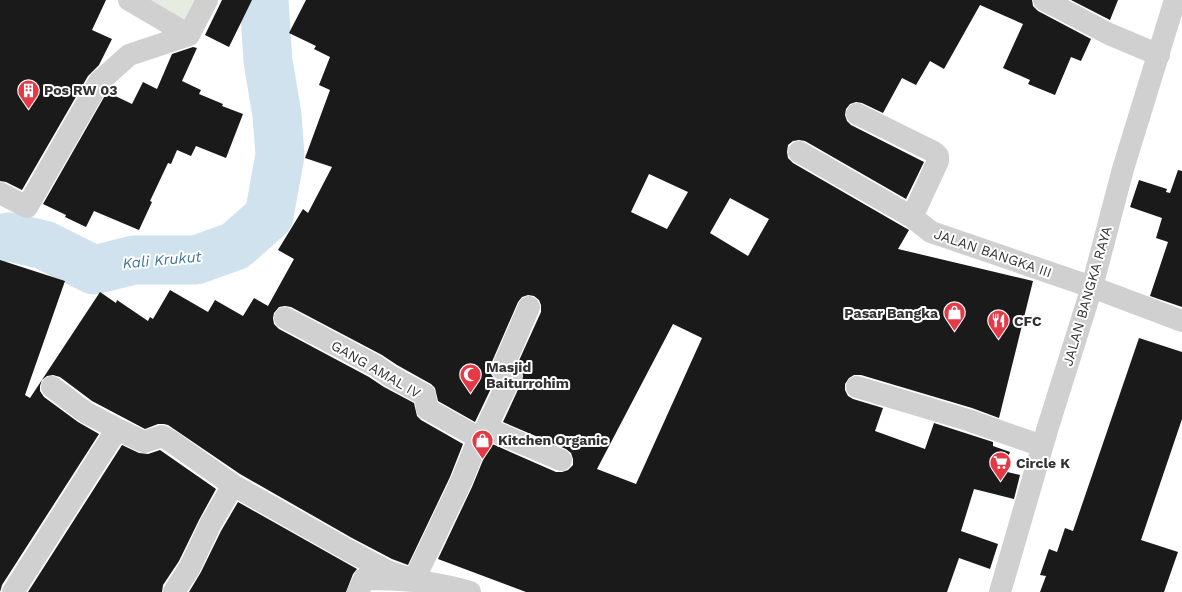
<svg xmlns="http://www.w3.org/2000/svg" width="1182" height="592" viewBox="0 0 1182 592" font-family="'Work Sans',sans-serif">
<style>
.green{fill:#e6ecdf}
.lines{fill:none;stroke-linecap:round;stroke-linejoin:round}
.river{stroke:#cfe2ee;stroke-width:49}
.building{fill:#1a1a1a;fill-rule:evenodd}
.minor{stroke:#d0d0d0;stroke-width:22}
.tertiary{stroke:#d0d0d0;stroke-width:22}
.labels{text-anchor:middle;stroke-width:4;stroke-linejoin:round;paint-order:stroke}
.poi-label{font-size:14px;font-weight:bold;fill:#333;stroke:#fff;text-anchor:start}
.street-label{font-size:14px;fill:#333;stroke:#fff}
.water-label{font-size:15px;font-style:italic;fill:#3f7597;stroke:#fff}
</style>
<rect width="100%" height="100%" fill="#fff"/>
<path class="green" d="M 139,0 L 199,0 L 184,25 Z"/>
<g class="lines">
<path class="river" d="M 0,238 L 10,237 L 44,245 L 94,270 L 134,260 L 196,260 L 235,246 L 269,216 L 280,155 L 277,115 L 268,61 L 264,0"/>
</g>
<path class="building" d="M 0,0 L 106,0 L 92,30 L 112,39 L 99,65 L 88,76 L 22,190 L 6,182 L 0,181 Z
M 222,0 L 252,0 L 229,47 L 205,35 Z
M 306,0 L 1032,0 L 1033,6 L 1038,11 L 1091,39 L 1081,61 L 1071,57 L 1055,95 L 1028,84 L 1030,80 L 1003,68 L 1023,24 L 980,5 L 944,69 L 930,61 L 916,85 L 902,78 L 883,113 L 862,103 L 856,102 L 850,104 L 846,109 L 845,115 L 847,121 L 851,125 L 924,162 L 906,199 L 805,141 L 799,140 L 793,141 L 788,145 L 787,152 L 788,158 L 793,163 L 909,230 L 898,249 L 1033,281 L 999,418 L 972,408 L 861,375 L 854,375 L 849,378 L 845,384 L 845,390 L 848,396 L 853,399 L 883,408 L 875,431 L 925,449 L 934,423 L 993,442 L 993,446 L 1010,452 L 1003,471 L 1020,475 L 1014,499 L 974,489 L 961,531 L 998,544 L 990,569 L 959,558 L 947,592 L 526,592 L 438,559 L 472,487 L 490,443 L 556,472 L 562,472 L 568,470 L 573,465 L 573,459 L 571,453 L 566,449 L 503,422 L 522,381 L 523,376 L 522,371 L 517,365 L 541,312 L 541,305 L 539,300 L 534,296 L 528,295 L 522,297 L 518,302 L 491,364 L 490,369 L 491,374 L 495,380 L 475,422 L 438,401 L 435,388 L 431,384 L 397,365 L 382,355 L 291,307 L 285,306 L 279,307 L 274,313 L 273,318 L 274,324 L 279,329 L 369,377 L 384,387 L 414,403 L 417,416 L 421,420 L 463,444 L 450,477 L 408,565 L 392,559 L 352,538 L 240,474 L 168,425 L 164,424 L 158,424 L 145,429 L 92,401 L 60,377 L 53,375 L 47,376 L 42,380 L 40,386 L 40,391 L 44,397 L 78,422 L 99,434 L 2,585 L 0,592 L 0,260 L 65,281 L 25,395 L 30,398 L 100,292 L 116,303 L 117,300 L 148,321 L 150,317 L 153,319 L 170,290 L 208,312 L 215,300 L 243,316 L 254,298 L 268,306 L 294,259 L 278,250 L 303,209 L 308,213 L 332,167 L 305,158 L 330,90 L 319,85 L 330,57 L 314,49 L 316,46 L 289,33 ZM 649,174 L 688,192 L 667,229 L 631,212 ZM 730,198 L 769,219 L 748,256 L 710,233 ZM 673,324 L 702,338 L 636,484 L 597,469 Z
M 1071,0 L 1118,0 L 1110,20 Z
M 193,47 L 197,48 L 182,81 L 201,90 L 199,94 L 223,104 L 222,106 L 243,114 L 226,158 L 196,146 L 191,156 L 177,150 L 171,164 L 168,163 L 150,201 L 152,202 L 139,230 L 94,211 L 86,227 L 65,217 L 66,215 L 43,204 L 107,92 L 132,104 L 143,82 L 157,89 L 172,54 Z
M 1178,170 L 1182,171 L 1182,307 L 1150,296 L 1168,242 L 1156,238 L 1162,218 L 1130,207 L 1139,180 L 1167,189 L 1166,192 L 1170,193 Z
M 1139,338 L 1182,352 L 1182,419 L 1141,540 L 1178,552 L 1164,592 L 1040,592 L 1046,576 L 1040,575 L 1049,549 L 1057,552 L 1065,528 L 1073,531 Z
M 122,445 L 139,453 L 148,454 L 160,450 L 216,489 L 199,520 L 179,561 L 163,585 L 162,592 L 28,592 Z
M 238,502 L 357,569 L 353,574 L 346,592 L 189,592 L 201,572 L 221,531 Z"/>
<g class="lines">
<path class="minor" d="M 129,0 L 189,35
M 1044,0 L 1109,34 L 1159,55
M 189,35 L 207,0
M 857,114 L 934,152 L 938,156 L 938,161 L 912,217 L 931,232 L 1092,287 L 1182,321
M 799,152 L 912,217
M 0,193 L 27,207 L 99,82 L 129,55 L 189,35
M 529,307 L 502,369 L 511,376 L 486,428 L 561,460
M 285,318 L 376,366 L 390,376 L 425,395 L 427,409 L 479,438
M 52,387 L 85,412 L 117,429 L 144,442 L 162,436 L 172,442 L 233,485 L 346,549 L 387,571 L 414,580
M 857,387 L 968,420 L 1042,446
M 414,580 L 461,482 L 479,438 L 486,428
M 13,592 L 117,429
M 174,592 L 190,567 L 210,525 L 233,485
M 358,592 L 364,579 C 401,579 434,581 470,592"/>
<path class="tertiary" d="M 1000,592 L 1048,427 L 1092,287 L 1123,169 L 1175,0"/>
</g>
<defs>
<symbol id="building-pin" viewBox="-11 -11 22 30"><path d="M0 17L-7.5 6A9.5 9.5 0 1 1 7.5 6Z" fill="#e63946" stroke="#fff"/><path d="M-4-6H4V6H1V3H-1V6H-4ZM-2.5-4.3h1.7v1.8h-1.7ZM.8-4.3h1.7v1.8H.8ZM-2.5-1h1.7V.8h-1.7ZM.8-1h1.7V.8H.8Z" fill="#fff"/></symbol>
<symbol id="shop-pin" viewBox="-11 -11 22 30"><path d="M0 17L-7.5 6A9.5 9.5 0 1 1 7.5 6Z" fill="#e63946" stroke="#fff"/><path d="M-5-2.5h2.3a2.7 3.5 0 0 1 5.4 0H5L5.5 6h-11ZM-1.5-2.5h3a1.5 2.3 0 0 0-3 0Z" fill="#fff"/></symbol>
<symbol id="restaurant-pin" viewBox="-11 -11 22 30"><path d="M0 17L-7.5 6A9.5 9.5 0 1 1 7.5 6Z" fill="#e63946" stroke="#fff"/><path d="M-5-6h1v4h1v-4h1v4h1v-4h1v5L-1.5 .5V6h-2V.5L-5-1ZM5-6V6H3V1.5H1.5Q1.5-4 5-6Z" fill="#fff"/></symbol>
<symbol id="mosque-pin" viewBox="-11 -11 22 30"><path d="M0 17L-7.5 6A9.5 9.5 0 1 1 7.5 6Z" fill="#e63946" stroke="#fff"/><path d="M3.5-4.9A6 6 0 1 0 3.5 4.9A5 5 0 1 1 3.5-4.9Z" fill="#fff"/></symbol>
<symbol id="supermarket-pin" viewBox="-11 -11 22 30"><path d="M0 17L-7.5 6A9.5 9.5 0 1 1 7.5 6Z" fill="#e63946" stroke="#fff"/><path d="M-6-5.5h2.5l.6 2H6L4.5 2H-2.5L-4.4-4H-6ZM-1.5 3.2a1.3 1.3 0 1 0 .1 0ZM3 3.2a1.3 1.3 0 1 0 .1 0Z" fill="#fff"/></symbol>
</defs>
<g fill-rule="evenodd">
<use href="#building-pin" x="16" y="78" width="25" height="34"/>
<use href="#shop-pin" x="942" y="300" width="25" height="34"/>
<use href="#restaurant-pin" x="986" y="308" width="25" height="34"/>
<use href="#mosque-pin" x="458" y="362" width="25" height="34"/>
<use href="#shop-pin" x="470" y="428" width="25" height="34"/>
<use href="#supermarket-pin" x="988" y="450" width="25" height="34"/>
</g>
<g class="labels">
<g class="poi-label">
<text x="44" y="95">Pos RW 03</text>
<text x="938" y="318" text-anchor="end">Pasar Bangka</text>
<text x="1014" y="326">CFC</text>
<text x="486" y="372">Masjid<tspan x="486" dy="16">Baiturrohim</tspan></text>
<text x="498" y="445">Kitchen Organic</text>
<text x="1016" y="468">Circle K</text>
</g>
<g class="street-label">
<text transform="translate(993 253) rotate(19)" y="5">JALAN BANGKA III</text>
<text transform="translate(1087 296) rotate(-74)" y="5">JALAN BANGKA RAYA</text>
<text transform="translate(376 369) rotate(30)" y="5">GANG AMAL IV</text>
</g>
<g class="water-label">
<text transform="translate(162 260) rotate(-5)" y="5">Kali Krukut</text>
</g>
</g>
</svg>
